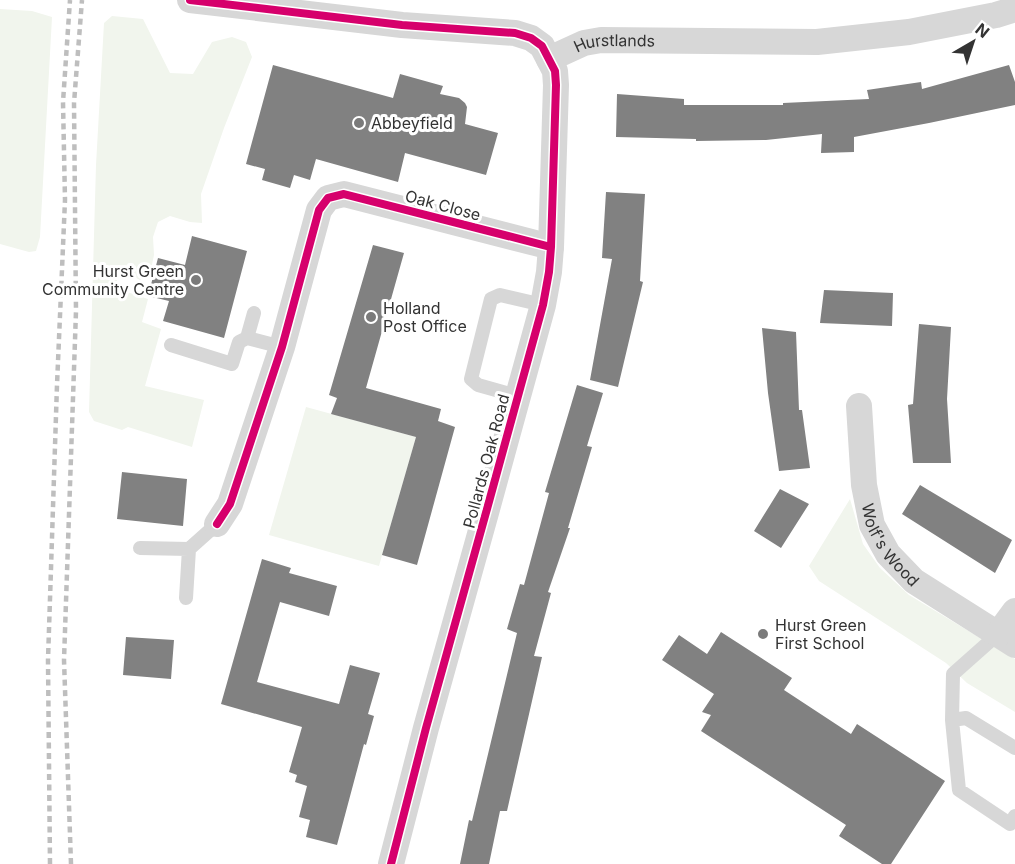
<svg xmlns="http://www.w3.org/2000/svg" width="1015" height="864" viewBox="0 0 1015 864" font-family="Inter,sans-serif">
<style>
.green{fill:#f1f5ed}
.building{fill:#818181}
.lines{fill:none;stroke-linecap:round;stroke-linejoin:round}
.service{stroke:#d7d7d7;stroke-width:14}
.minor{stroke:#d7d7d7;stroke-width:26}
.rail{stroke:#bebebe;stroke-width:4.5;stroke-dasharray:6 4.5;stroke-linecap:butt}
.cycleway-casing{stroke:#fff;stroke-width:11}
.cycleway{stroke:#d6006c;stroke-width:8}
.poi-dot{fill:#7a7a7a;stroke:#fff;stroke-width:2}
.labels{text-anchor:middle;stroke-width:6;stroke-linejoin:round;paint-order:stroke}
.street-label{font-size:16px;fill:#333;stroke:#fff}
.poi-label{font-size:16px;fill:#333;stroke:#fff;text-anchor:start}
</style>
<rect width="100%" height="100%" fill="#fff"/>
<path class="green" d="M 0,9 L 32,11 L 52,17 L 40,237 L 36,251 L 29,252 L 0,244 Z
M 112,16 L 143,19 L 170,73 L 193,74 L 212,42 L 232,37 L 246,42 L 252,57 L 224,128 L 201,194 L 202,223 L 190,222 L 170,216 L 158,222 L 153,237 L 154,255 L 150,274 L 140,280 L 127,273 L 118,276 L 115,288 L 148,299 L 142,322 L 161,329 L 145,386 L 204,400 L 192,447 L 128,427 L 122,430 L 94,421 L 89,412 L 96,165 L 104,23 Z
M 306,407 L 416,437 L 379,566 L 269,535 Z
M 850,499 L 863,544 L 880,568 L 909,595 L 1015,659 L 1015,712 L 967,683 L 946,663 L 819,581 L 809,566 Z"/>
<path class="building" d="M 273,65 L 393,98 L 400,74 L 443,86 L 440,94 L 459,98 L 465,103 L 467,107 L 465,124 L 498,133 L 486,175 L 405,153 L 398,182 L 316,159 L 310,180 L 294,175 L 290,188 L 262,180 L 265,169 L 246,164 Z
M 1009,65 L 1015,82 L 1015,105 L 929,123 L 854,137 L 854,152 L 821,153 L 822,134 L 766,140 L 696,141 L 696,139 L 616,137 L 617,94 L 684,99 L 684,105 L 783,105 L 783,103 L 869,99 L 867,90 L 921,82 L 922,89 Z
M 606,192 L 645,194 L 640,281 L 643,282 L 618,387 L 590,380 L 612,259 L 602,258 Z
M 192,236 L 247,251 L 224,338 L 163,321 L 169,301 L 148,296 L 158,258 L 185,265 Z
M 373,245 L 404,253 L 366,388 L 441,409 L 438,421 L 455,427 L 417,565 L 382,555 L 416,437 L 331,414 L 337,398 L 329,395 Z
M 824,290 L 893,293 L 892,326 L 820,323 Z
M 919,324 L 951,327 L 947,399 L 951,463 L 913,463 L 908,405 L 913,404 Z
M 762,328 L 796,332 L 799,410 L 802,410 L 810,468 L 779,471 L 768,393 Z
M 577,385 L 603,393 L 587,446 L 592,447 L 568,528 L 570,528 L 548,592 L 551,593 L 534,656 L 542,657 L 507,811 L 500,811 L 489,864 L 460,864 L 469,820 L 472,821 L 517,633 L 507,629 L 520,584 L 524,585 L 549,493 L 545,492 Z
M 122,472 L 187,479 L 183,526 L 117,519 Z
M 920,485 L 1012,540 L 995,573 L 902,514 Z
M 780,489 L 809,504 L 781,548 L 754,531 Z
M 262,559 L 291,568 L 289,573 L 337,586 L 329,616 L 280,602 L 257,682 L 339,704 L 350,665 L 380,673 L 368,714 L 374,716 L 366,745 L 364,744 L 337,845 L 306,837 L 310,820 L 299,817 L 307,786 L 295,782 L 297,775 L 289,772 L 302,727 L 221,704 Z
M 721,632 L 792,678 L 784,690 L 851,734 L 857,724 L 945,781 L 891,864 L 882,864 L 839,836 L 846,825 L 701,731 L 711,715 L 702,712 L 714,694 L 662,660 L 679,635 L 707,654 Z
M 126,637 L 174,640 L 171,679 L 123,675 Z"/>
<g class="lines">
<path class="service" d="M 254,313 L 247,338 L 282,347
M 171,345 L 232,364 L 239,342 L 247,338
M 517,396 L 478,385 L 471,379 L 491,299 L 500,295 L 543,305
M 140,548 L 189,549
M 186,598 L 189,549 L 217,524
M 998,634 L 953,674 L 952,720 L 959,790 L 1010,824 L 1015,816
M 952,720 L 966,718 L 1015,748"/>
<g class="minor">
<path d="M 190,0 L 402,25 L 515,33 L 531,38 L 542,46 L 555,71 L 556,85 L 551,247 L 549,272 L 543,305 L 487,509 L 426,728 L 391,864"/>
<path id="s1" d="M 549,59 L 584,43 L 601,40 L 817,42 L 909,32 L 996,15 L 1015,9"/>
<path id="s2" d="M 859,406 L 864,485 L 872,525 L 888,554 L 914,581 L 1015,645"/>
<path d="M 217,524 L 230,504 L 282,347 L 319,210 L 328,198 L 344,194 L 551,247"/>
<path d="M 998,634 L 1015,611"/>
</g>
<path class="rail" d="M 50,864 L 48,660 L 57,385 L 65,200 L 63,102 L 70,0
M 71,864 L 64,660 L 76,311 L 74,103 L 82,0"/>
<defs>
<path id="cycleway" d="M 190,0 L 402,25 L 515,33 L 531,38 L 542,46 L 555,71 L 556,85 L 551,247 L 549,272 L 543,305 L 487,509 L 426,728 L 391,864
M 217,524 L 230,504 L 282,347 L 319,210 L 328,198 L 344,194 L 551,247"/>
</defs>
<use href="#cycleway" class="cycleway-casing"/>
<use href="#cycleway" class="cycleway"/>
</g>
<g class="poi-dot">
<circle cx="359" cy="123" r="6"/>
<circle cx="196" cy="280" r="6"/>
<circle cx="371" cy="317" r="6"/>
<circle cx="763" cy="634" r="6"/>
</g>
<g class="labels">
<g class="street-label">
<text dy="6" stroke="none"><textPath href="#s1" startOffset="69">Hurstlands</textPath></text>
<text transform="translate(443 205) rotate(15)" y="6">Oak Close</text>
<text transform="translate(486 461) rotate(-75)" y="6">Pollards Oak Road</text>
<text dy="6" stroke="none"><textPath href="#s2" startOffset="146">Wolf's Wood</textPath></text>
</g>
<g class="poi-label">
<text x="371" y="129">Abbeyfield</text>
<text x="184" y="277" text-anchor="end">Hurst Green<tspan x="184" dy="18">Community Centre</tspan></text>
<text x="383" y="314">Holland<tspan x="383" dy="18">Post Office</tspan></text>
<text x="775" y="631">Hurst Green<tspan x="775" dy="18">First School</tspan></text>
</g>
</g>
<g transform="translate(973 42) rotate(39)" stroke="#ffffff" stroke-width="4.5" paint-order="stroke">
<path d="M0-4.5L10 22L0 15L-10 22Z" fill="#333333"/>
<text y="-9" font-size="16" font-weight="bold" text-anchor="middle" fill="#333333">N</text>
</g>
</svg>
